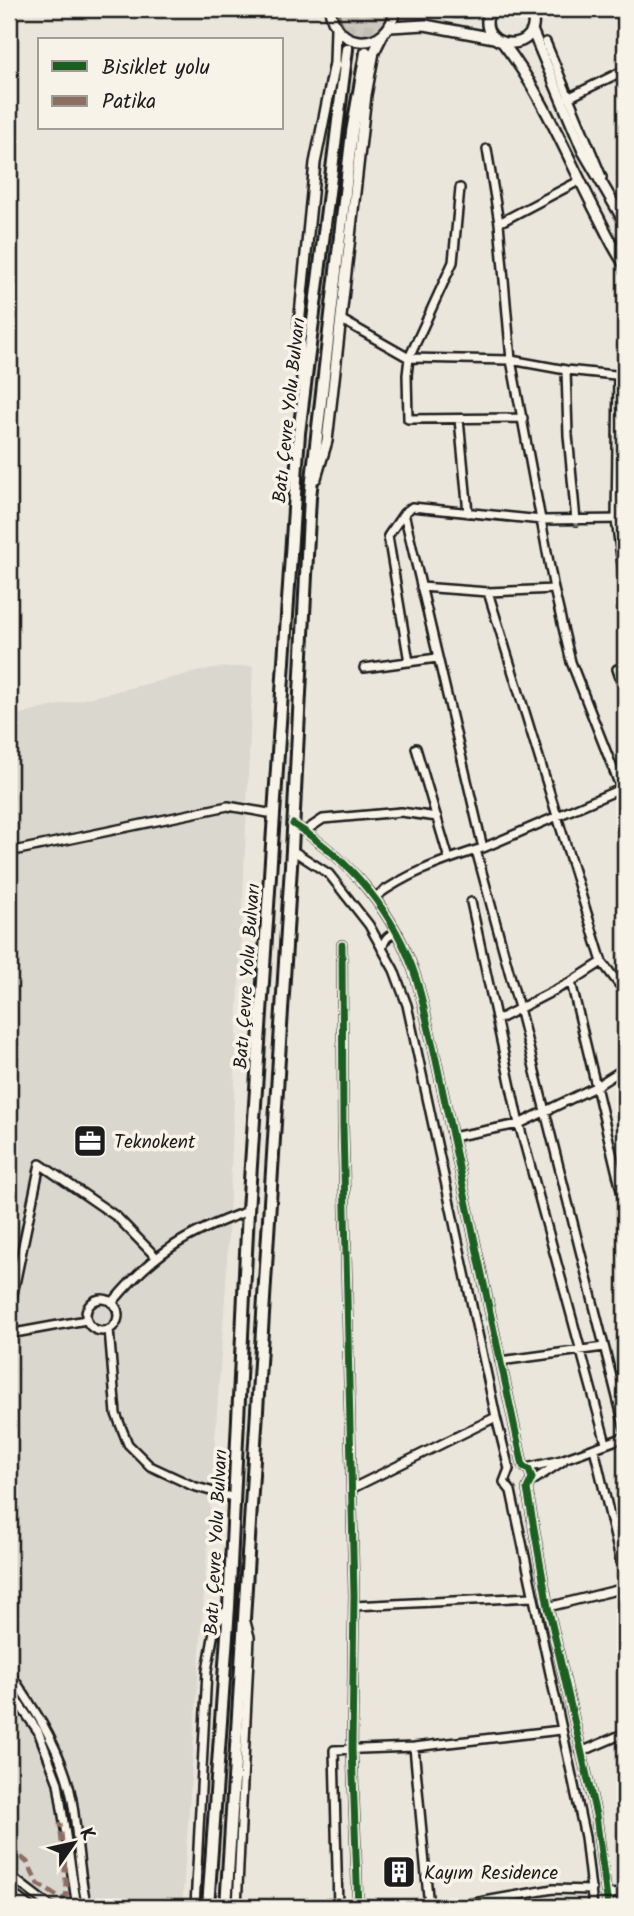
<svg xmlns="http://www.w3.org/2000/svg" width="634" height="1916" viewBox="0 0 634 1916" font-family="Kalam,sans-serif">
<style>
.built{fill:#dad7ce}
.grass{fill:#ccc8c0;stroke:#74726e;stroke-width:2}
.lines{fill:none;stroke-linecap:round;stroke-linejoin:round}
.highway-tunnel{stroke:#c1beb6;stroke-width:10;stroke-dasharray:10 5;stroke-linecap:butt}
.minor-casing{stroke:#1c1c1c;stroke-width:12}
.major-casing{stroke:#1c1c1c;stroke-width:14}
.highway-casing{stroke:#1c1c1c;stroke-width:16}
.minor{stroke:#f7f3e8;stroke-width:7}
.major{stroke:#f7f3e8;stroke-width:9}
.highway{stroke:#f7f3e8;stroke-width:10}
.quiet{stroke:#8d6e63;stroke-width:5;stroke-dasharray:10 5;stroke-linecap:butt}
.cycleway-casing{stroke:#f7f3e8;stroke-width:11}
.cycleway{stroke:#1b5e20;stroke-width:7}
.labels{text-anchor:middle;stroke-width:7;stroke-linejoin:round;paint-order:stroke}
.street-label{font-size:19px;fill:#1c1c1c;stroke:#f7f3e8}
.poi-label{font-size:19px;fill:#1c1c1c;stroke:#f7f3e8;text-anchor:start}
</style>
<rect width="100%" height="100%" fill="#eae6dc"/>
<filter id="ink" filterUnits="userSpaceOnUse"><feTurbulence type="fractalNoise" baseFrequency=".0143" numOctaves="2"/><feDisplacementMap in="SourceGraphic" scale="14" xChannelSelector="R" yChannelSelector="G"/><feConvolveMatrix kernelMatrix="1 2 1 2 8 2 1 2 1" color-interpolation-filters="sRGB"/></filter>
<g filter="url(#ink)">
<path class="built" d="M 253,666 L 226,1284 L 182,1907 L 9,1907 L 9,717 L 213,668 Z"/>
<path class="grass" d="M 339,9 L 391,9 C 385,45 340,45 339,9 Z"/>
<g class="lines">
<path class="highway-tunnel" d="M 347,49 L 354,9
M 366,49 L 371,9"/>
<defs>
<path id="minor" d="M 546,42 L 602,177
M 568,98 L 625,70
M 487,149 L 499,223 L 511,360 L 554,589 L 571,662 L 625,799
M 460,188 L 453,262 L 409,358 L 407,375 L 408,419 L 523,418
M 499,223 L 579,181
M 342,320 L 409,358 L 511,360 L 566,370 L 625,376
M 566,370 L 568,435 L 576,521
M 618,376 L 616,520 L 625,587
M 459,419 L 468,513
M 404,513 L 483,848 L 476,850 L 519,1008 L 625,1429
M 421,587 L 488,592 L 554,589
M 488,592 L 602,962 L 625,992
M 409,662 L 388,536 L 404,513 L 412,507 L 542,520 L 625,519
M 364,668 L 437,658
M 617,669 L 625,693
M 416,748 L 449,859
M 293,824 C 351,860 395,913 416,978 C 423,1000 427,1024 433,1046 L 523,1466 L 529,1470 L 532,1478 L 527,1489 L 548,1607 L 596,1815 L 608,1907
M 305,831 L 323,819 L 401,812 L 437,817
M 483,848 L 625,787
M 292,850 L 329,874 L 369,925 L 394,970 L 407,1005 L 496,1417 L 509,1469 L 504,1482 L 511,1491 L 585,1837 L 593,1907
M 9,852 L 228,806 L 274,814
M 375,897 C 406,874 440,862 476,850
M 471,902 L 519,1124 L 606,1443
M 342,945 L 343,1126 L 354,1595 L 352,1749 L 358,1907
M 382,949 C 385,939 387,934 398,934
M 571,982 L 625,1207
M 497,1020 L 571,982 L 602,962
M 452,1137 L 519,1124 L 595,1087 L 625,1068
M86 1315a16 16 0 1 1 32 0a16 16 0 1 1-32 0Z
M 112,1303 C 154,1252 187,1233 248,1211
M 9,1313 L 40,1164 L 117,1217 L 156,1257
M 109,1329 L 116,1414 L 128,1444 L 150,1466 L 193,1486 L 235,1498
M 9,1334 L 86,1320
M 500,1361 L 604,1347
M 594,1448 L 625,1580
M 526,1468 L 561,1460 L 625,1437
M 531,1482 L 563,1461
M 353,1488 L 496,1417
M 354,1606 L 532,1597
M 548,1607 L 625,1588
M 9,1672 C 37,1712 66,1757 73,1806 C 78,1840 79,1874 87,1907
M 9,1690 L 38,1731 L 58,1783 L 77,1907
M 414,1747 L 429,1907
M 581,1752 L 625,1733
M 9,1875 L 51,1907
M 9,1891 L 30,1907
M 608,1894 L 625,1893
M 195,1907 L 207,1671 L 215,1626 L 229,1607
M 237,1907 L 250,1637 L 246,1622
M 338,1907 L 334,1750 L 414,1747 L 561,1730
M 451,1907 L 553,1889 L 592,1890"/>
<path id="major" d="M 330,9 C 335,52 390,52 395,9
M 438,9 L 457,12 L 475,9
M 490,9 C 471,54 550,55 530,9
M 390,27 L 425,25 L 494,38
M 532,30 L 583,151 L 625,223
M 503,43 C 544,96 568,159 599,218 C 607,234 615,251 625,265
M 302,380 L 299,325 L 315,163 L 335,63 L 336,28
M 316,478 L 327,441 L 366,95 L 374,52 L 383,34"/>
<path id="highway" d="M 208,1907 L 229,1607 L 248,1211 L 299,433 L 347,49
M 226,1907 L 292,850 L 310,497 L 352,132 L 366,52"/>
</defs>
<use href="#minor" class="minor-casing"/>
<use href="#major" class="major-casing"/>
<use href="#highway" class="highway-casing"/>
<use href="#minor" class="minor"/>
<use href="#major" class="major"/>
<use href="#highway" class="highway"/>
<path class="quiet" d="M 9,1848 L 27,1862 L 38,1884 L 62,1899 L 66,1897 L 67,1890 L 60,1823
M 9,1907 L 12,1907"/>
<defs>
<path id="cycleway" d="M 293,824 C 351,860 395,913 416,978 C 423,1000 427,1024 433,1046 L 523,1466 L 529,1470 L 532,1478 L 527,1489 L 548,1607 L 596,1815 L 608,1907
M 342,945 L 343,1126 L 354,1595 L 352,1749 L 358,1907"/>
</defs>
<use href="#cycleway" class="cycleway-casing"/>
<use href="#cycleway" class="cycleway"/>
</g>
</g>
<defs>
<symbol id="office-square" viewBox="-11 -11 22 22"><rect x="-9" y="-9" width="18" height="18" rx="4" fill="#1c1c1c" stroke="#f7f3e8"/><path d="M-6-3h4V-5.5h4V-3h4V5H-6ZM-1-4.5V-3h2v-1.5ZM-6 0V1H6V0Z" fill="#fff"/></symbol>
<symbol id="building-square" viewBox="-11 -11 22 22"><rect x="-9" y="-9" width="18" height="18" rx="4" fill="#1c1c1c" stroke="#f7f3e8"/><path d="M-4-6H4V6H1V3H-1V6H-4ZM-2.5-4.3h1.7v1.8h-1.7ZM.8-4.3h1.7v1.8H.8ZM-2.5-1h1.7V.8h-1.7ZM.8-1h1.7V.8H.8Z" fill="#fff"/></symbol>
</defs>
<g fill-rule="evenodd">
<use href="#office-square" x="71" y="1122" width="38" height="38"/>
<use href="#building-square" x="380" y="1853" width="38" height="38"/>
</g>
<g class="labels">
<g class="street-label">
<text transform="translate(288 410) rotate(-84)" y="7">Batı Çevre Yolu Bulvarı</text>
<text transform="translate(246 976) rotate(-86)" y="7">Batı Çevre Yolu Bulvarı</text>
<text transform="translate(215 1542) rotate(-87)" y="7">Batı Çevre Yolu Bulvarı</text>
</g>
<g class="poi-label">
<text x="114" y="1148">Teknokent</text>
<text x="424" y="1879">Kayım Residence</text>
</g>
</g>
<rect width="634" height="1916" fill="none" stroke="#f7f3e8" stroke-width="35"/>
<rect x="18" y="18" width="599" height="1881" fill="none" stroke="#1c1c1c" stroke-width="2.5" filter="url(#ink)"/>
<rect x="38" y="38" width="245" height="91" fill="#f7f3e8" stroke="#9f9d96" stroke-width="2"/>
<rect x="52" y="61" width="35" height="10" fill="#1b5e20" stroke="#9f9d96" stroke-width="2"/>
<text x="102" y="74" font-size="21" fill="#1c1c1c">Bisiklet yolu</text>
<rect x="52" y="96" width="35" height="10" fill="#8d6e63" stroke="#9f9d96" stroke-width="2"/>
<text x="102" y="108" font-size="21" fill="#1c1c1c">Patika</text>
<g transform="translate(74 1843) rotate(56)" stroke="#f7f3e8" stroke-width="5" paint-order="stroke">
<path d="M0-5L12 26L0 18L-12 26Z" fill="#1c1c1c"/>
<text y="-10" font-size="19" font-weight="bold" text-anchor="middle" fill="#1c1c1c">K</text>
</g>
</svg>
